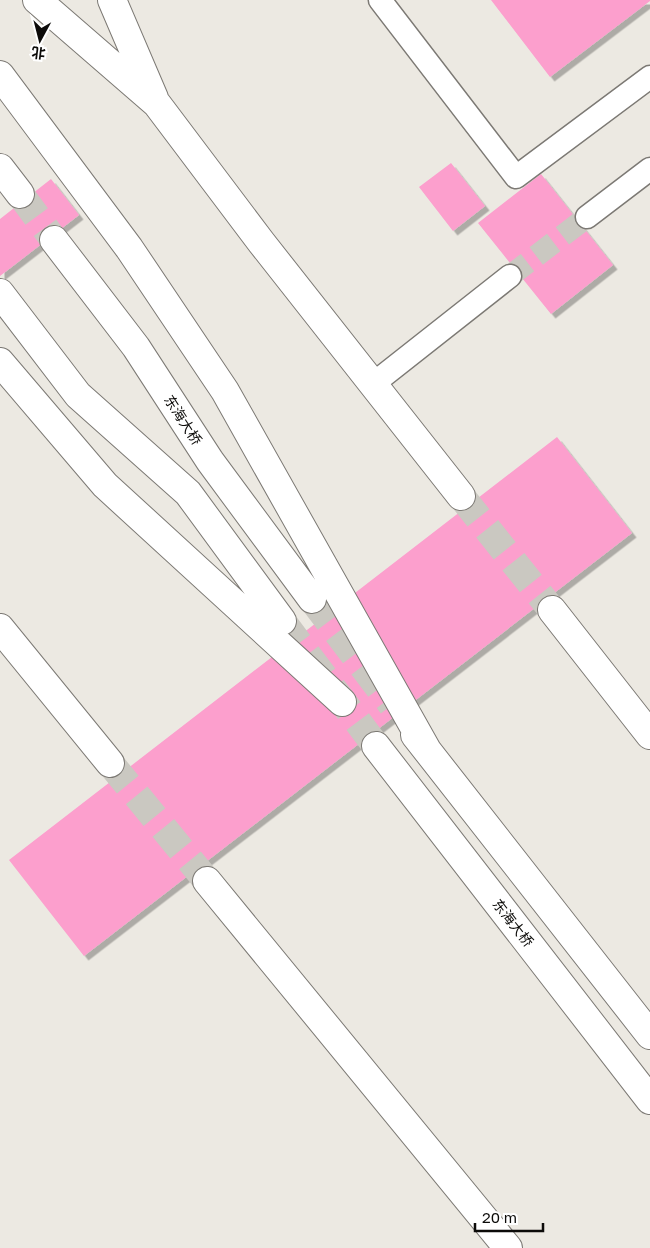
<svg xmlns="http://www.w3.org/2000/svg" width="650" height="1248" viewBox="0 0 650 1248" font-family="'Golos Text','Noto Sans SC',sans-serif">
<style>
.building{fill:#fc9fcd;filter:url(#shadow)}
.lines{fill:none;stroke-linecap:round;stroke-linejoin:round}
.minor-tunnel{stroke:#cac8c1;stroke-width:22;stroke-dasharray:22 11;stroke-linecap:butt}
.highway-tunnel{stroke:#cac8c1;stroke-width:28;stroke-dasharray:28 14;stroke-linecap:butt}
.minor-casing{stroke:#7c7974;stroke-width:25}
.highway-casing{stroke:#7c7974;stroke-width:30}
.minor{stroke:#fff;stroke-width:22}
.highway{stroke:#fff;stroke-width:28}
.labels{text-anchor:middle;stroke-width:5;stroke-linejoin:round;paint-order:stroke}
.street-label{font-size:14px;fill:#0c0b09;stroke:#fff}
</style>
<defs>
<filter id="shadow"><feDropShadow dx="4.5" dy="4.5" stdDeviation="0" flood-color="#0004"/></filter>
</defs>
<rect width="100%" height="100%" fill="#ece9e2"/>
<path class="building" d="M 491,0 L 650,0 L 650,1 L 550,77 Z
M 451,163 L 485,206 L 453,231 L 419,187 Z
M 541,174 L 613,265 L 551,314 L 478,223 Z
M 51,179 L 79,215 L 0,276 L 0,219 Z
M 557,437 L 632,533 L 84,956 L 9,860 Z"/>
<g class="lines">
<path class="minor-tunnel" d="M 510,276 L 587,217"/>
<path class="highway-tunnel" d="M 20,194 L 54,240
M 461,496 L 552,610
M 312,599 L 392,705
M 282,621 L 376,746
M 110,763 L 207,881"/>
<defs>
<path id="minor" d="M 380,0 L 516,177 L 650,77
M 587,217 L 650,169
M 373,384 L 510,276"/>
<path id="highway" d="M 37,0 L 157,104 L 261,242 L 461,496
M 112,0 L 154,98
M 0,75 L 129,248 L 225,391 L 427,750
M 0,168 L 20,194
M 54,240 L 136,347 L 210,461 L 312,599
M 0,293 L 78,395 L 188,493 L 282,621
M 0,362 L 105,485 L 342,702
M 552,610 L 650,735
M 0,628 L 110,763
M 415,735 L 650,1035
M 376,746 L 650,1100
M 207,881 L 508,1248"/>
</defs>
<use href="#minor" class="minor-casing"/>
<use href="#highway" class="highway-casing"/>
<use href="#minor" class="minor"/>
<use href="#highway" class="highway"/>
</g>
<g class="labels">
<g class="street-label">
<text transform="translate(183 420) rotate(57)" y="5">东海大桥</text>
<text transform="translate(513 923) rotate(52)" y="5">东海大桥</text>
</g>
</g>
<g transform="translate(40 40) rotate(187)" stroke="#ffffff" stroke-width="4" paint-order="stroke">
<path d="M0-4L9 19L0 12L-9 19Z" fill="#0c0b09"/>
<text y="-8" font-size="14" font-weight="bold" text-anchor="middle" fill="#0c0b09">北</text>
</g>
<path d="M475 1223v8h68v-8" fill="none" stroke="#0c0b09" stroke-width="2.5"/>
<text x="482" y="1223" font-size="15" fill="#0c0b09" stroke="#ffffff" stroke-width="4" paint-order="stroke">20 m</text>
</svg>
